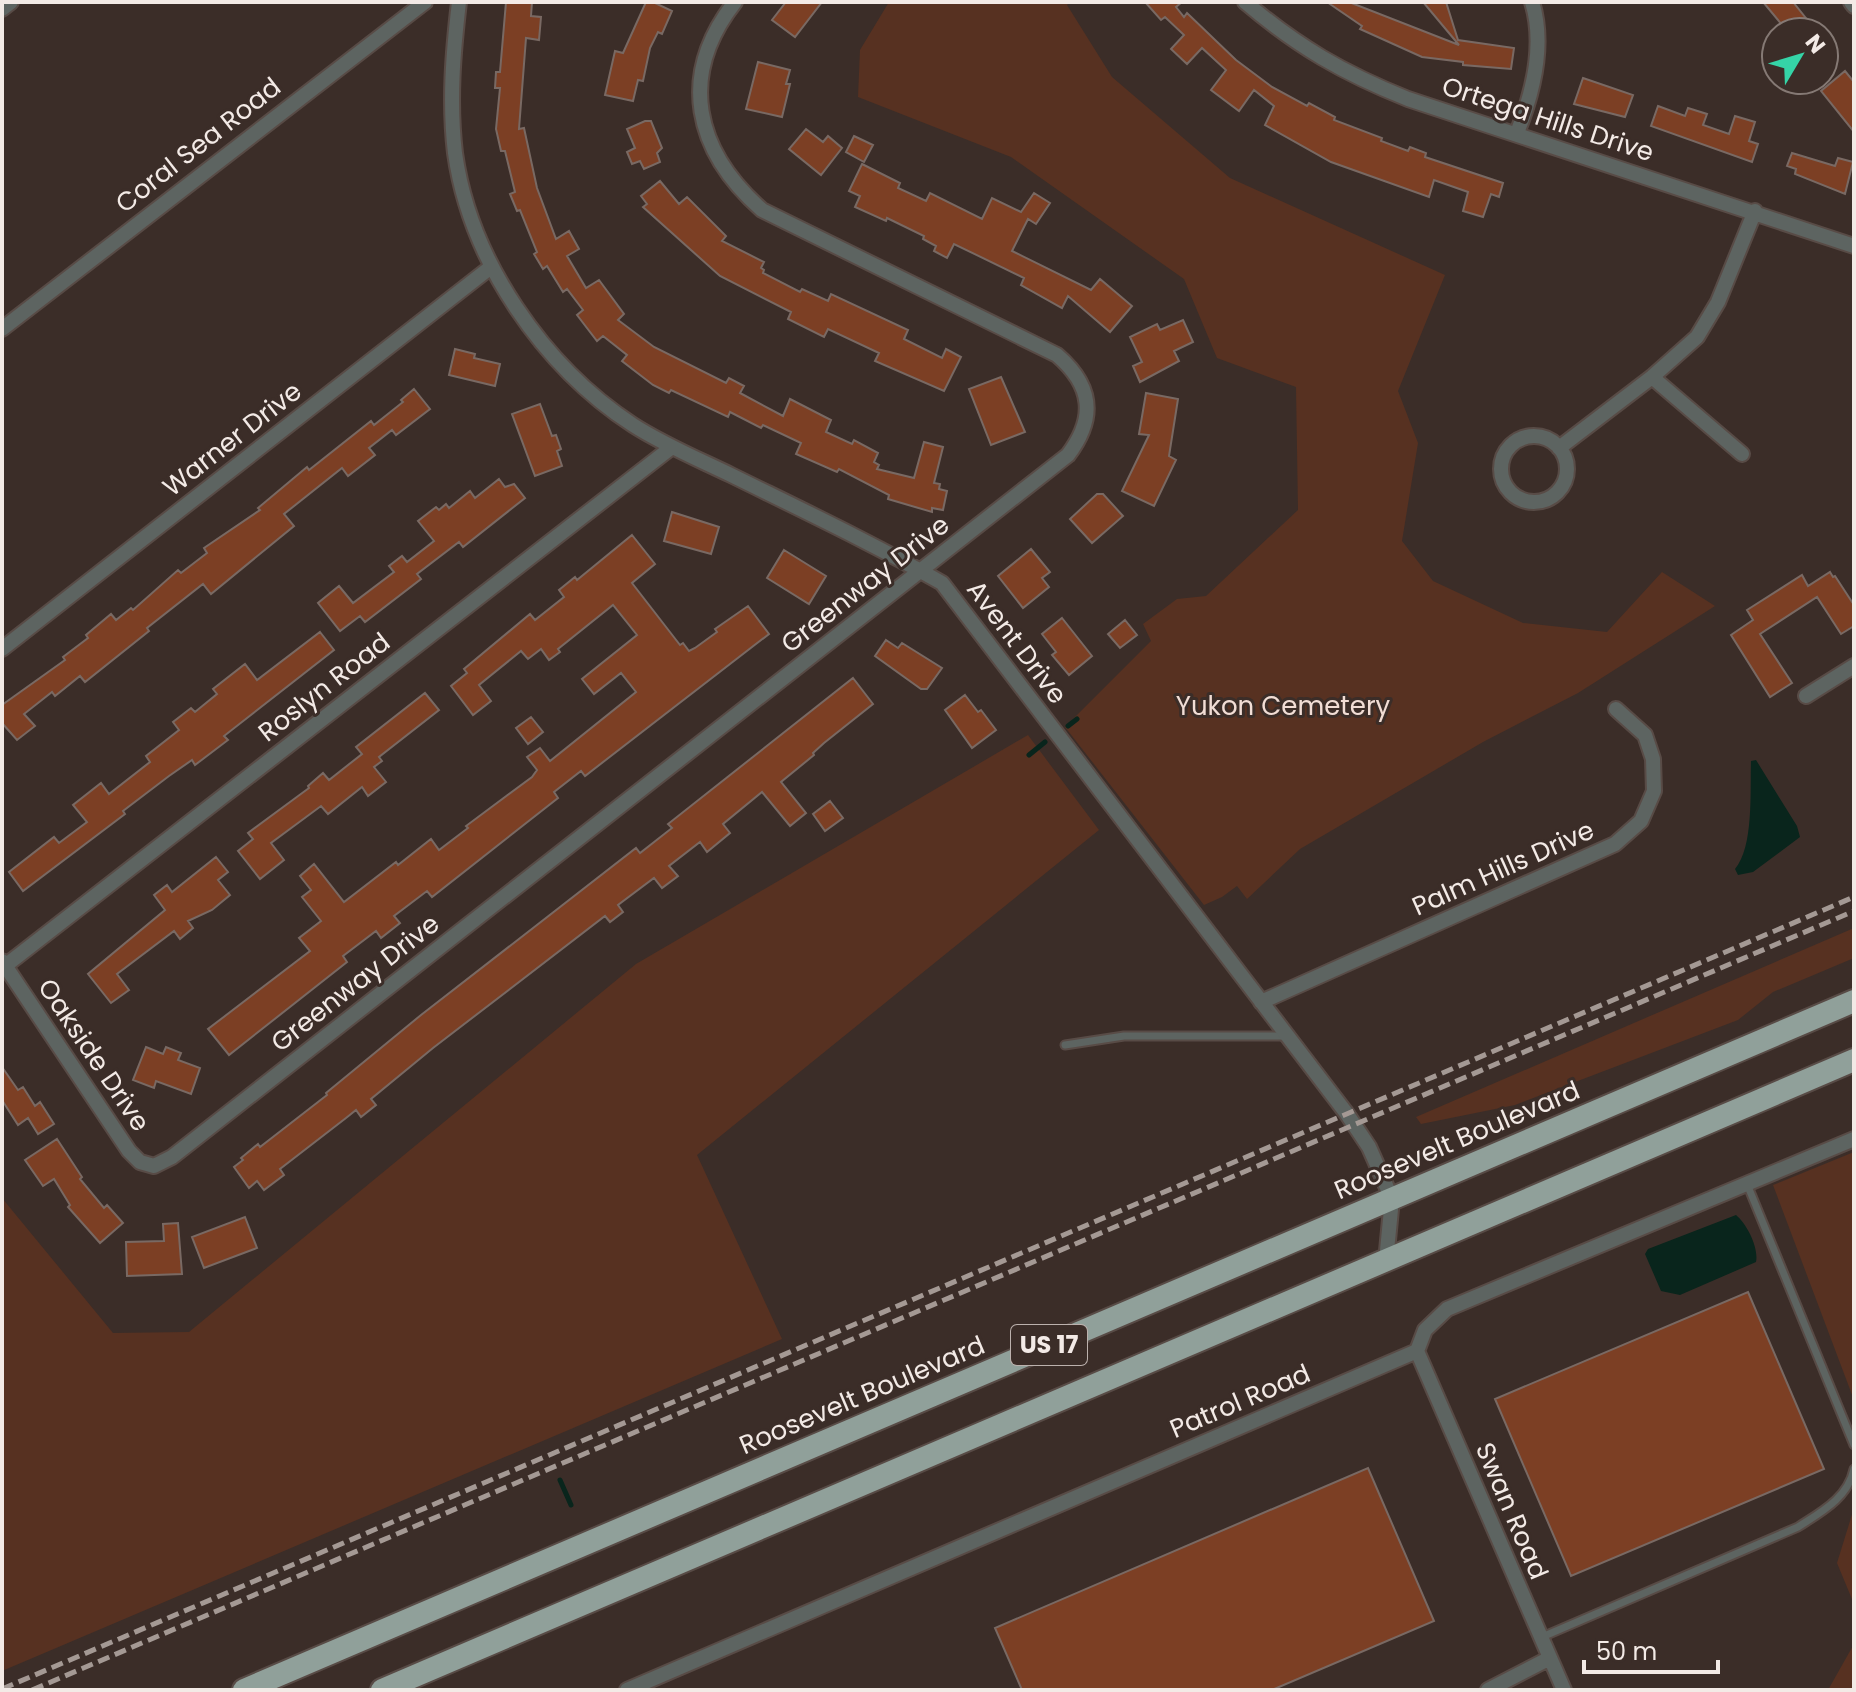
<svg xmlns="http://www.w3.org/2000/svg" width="1856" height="1692" viewBox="0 0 1856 1692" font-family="Poppins,sans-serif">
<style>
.green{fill:#573121}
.water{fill:#09251c}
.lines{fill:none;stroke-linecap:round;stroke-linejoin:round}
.stream{stroke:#09251c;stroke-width:5}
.building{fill:#7c3f24;stroke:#796963;stroke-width:2}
.service-casing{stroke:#584b46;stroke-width:11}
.minor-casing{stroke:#584b46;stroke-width:18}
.trunk-casing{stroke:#584b46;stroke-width:26}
.service{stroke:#5d6461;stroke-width:7}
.minor{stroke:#5d6461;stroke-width:14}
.trunk{stroke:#90a09a;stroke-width:22}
.rail{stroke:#a49994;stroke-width:5;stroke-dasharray:12 6;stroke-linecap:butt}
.labels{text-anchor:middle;stroke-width:6;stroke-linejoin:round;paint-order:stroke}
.shield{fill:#3b2d28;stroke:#bcb1ad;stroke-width:2}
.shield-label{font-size:24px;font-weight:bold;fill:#f3eae6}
.street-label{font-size:26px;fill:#f3eae6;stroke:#3b2d28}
.park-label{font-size:26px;fill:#f1ddd5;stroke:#3b2d28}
</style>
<rect width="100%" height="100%" fill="#3b2d28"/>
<path class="green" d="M 889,2 L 1070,2 L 1067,5 L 1112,77 L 1230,178 L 1445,275 L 1398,391 L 1418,443 L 1402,541 L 1433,581 L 1523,623 L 1607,632 L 1662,572 L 1715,606 L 1578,693 L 1483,742 L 1300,849 L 1247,899 L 1237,886 L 1222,897 L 1204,905 L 1065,727 L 1151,641 L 1143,624 L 1177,599 L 1206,596 L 1298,510 L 1296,387 L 1217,358 L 1184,279 L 1011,157 L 858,97 L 860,50 Z
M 1028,735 L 1099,830 L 697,1155 L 782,1339 L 2,1671 L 2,1198 L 113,1333 L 189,1332 L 636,964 Z
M 1854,928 L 1854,958 L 1773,992 L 1738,1020 L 1515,1105 L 1421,1124 L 1416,1117 Z
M 1854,1152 L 1854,1400 L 1773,1185 Z
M 1854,1508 L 1854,1604 L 1837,1563 Z
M 1854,1644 L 1854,1690 L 1828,1690 Z"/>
<path class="water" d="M 1756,760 L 1797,826 L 1800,837 L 1753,872 L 1738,875 L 1735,869 C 1754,847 1750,790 1751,761 Z
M 1736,1215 C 1747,1224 1759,1248 1756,1262 L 1680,1295 L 1661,1291 L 1645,1254 L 1648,1249 Z"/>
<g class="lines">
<path class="stream" d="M 1068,726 L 1077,719
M 1029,755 L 1045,742
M 560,1480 L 571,1505"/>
</g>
<path class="building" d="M 506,2 L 532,2 L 531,16 L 541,17 L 539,40 L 526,38 L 519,129 L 524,128 L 537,188 L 556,239 L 569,231 L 579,249 L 567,256 L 586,288 L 599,280 L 624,314 L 618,320 L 654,347 L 726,383 L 729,378 L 744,386 L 740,393 L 783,416 L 790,399 L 831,420 L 826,432 L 852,444 L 854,440 L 878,453 L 874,462 L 879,465 L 877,469 L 914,478 L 924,442 L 943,447 L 934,483 L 940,484 L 939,489 L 947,491 L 943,510 L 932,508 L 932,512 L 888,499 L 889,495 L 839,469 L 837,472 L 796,454 L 801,443 L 763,425 L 761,428 L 730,412 L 728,417 L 671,390 L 669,393 L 653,385 L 622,361 L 627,355 L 603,336 L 597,341 L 577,315 L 583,310 L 567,289 L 563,292 L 547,266 L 543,269 L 534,254 L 537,252 L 520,210 L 517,211 L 510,194 L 515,192 L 505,151 L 501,151 L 496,129 L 500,88 L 495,88 L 496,72 L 500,72 Z
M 646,2 L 653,2 L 672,11 L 662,34 L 658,32 L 650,48 L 643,81 L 638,80 L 633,101 L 605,95 L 615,51 L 623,53 Z
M 786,2 L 822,2 L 795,37 L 772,20 Z
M 1145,2 L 1182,2 L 1176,7 L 1184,17 L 1187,13 L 1236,60 L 1272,87 L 1307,106 L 1309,103 L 1335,117 L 1334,120 L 1382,138 L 1381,141 L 1408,151 L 1410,147 L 1426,153 L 1425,157 L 1503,183 L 1499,197 L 1491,194 L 1483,217 L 1463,211 L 1468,192 L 1434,180 L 1429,197 L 1331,162 L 1265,125 L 1274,106 L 1254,90 L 1239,111 L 1211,90 L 1226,70 L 1202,48 L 1187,64 L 1171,49 L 1184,35 L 1165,17 L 1161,20 Z
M 1327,2 L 1349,2 L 1459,45 L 1423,2 L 1446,2 L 1458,40 L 1514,48 L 1511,69 L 1463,65 L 1463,62 L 1422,57 L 1360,29 L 1362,26 Z
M 1763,2 L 1793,2 L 1817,32 L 1788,32 Z
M 758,62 L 790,70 L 786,84 L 790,84 L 782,117 L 746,109 Z
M 1845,71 L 1854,82 L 1854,132 L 1821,91 Z
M 1583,78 L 1633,95 L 1625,117 L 1574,104 Z
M 1658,106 L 1685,116 L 1688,108 L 1707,114 L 1703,125 L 1729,134 L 1735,116 L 1755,122 L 1749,141 L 1758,144 L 1752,162 L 1651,126 Z
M 645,121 L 651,121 L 662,148 L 657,153 L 660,162 L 644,169 L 640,161 L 632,164 L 627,152 L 635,148 L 627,129 Z
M 806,129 L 823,142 L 828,136 L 842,148 L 821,175 L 789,149 Z
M 854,136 L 873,145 L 864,162 L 846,152 Z
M 1792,153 L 1835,166 L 1838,158 L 1853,162 L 1845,194 L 1795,174 L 1796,169 L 1787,166 Z
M 862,164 L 900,183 L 898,188 L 926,201 L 930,193 L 982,219 L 992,198 L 1021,212 L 1034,193 L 1050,203 L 1036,224 L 1028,219 L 1012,251 L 1091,290 L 1100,279 L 1132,306 L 1110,332 L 1068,296 L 1062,308 L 1021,285 L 1024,278 L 954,244 L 947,258 L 934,251 L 936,246 L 923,239 L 924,236 L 887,218 L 886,221 L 855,207 L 860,196 L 849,191 Z
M 660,181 L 679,204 L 687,197 L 726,236 L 722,241 L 764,262 L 761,268 L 764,270 L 763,273 L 800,292 L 802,289 L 828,301 L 831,294 L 908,330 L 904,339 L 942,358 L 946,349 L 961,357 L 944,391 L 875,361 L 879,353 L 828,329 L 824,337 L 788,319 L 791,312 L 720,276 L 643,207 L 647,204 L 641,196 Z
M 1183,320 L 1193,342 L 1174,351 L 1179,361 L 1140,382 L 1133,366 L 1142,362 L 1130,337 L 1157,324 L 1160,330 Z
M 455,349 L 475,354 L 474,358 L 500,364 L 495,386 L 449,375 Z
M 1001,377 L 1025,432 L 991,445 L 969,389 Z
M 414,389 L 430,409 L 396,435 L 392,430 L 369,448 L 375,455 L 348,476 L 342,468 L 284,514 L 294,526 L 211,594 L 203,584 L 147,628 L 149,631 L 85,682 L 80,676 L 55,696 L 52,692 L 24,714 L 35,726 L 17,740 L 2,723 L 2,705 L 65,660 L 63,657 L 88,638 L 86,635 L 111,614 L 116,620 L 131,608 L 133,610 L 178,570 L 181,573 L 207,553 L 204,548 L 260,510 L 258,508 L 307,467 L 309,470 L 371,421 L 374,425 L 403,402 L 401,400 Z
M 1146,393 L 1178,399 L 1169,456 L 1176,460 L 1154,506 L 1122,491 L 1149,435 L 1139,434 Z
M 540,404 L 552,436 L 556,435 L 561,449 L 557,451 L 562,466 L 535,476 L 512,414 Z
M 499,479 L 505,487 L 514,484 L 525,498 L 463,547 L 459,542 L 417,574 L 421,579 L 365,622 L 360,616 L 340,631 L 318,603 L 339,586 L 353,603 L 394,572 L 389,566 L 402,556 L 407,562 L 434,541 L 418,521 L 436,507 L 439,510 L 446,504 L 449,508 L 470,491 L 475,498 Z
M 1097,494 L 1103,494 L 1123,516 L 1092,543 L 1070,519 Z
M 672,512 L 719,527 L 711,554 L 664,541 Z
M 632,535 L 655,564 L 632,583 L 680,645 L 683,643 L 689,651 L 695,648 L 717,632 L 715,629 L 748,606 L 769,634 L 585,776 L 581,771 L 554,792 L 558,798 L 432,897 L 427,891 L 394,916 L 400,923 L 381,938 L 376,931 L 343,956 L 347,962 L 229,1055 L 208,1029 L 310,951 L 299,938 L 321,921 L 302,897 L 311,890 L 300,876 L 314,864 L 344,902 L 396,862 L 398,865 L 431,839 L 439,850 L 468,828 L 466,826 L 532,777 L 537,770 L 527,757 L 540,748 L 550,761 L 636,692 L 621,673 L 594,694 L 582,679 L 637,635 L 613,605 L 558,649 L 560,652 L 549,660 L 541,649 L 528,659 L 521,651 L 479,685 L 491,701 L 473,715 L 451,686 L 467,673 L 464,669 L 530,614 L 535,620 L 564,597 L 559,590 L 575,577 L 577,580 Z
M 1031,549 L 1050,572 L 1042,578 L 1049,587 L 1023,608 L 998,576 Z
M 784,550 L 826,576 L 809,604 L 767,578 Z
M 1830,572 L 1833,577 L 1835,576 L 1854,605 L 1854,626 L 1841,634 L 1817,597 L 1760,634 L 1792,683 L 1770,697 L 1731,635 L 1753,620 L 1747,610 L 1802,575 L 1808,586 Z
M 1062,618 L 1092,656 L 1069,675 L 1052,655 L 1056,652 L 1042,634 Z
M 1125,620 L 1137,635 L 1120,648 L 1108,634 Z
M 320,632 L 334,650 L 224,736 L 228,740 L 195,765 L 192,760 L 169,776 L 123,811 L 125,814 L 23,891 L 9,872 L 54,837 L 59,843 L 87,822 L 73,805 L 101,783 L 109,794 L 150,762 L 146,756 L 179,730 L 173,722 L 191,708 L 195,712 L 217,694 L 213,689 L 245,664 L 257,680 Z
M 886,640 L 898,648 L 902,643 L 942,668 L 927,689 L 921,689 L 875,656 Z
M 853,678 L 873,704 L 824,743 L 813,753 L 814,755 L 781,782 L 806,813 L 790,826 L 762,792 L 723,824 L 730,833 L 707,852 L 700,842 L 669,866 L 678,876 L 662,888 L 654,878 L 618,905 L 623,912 L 610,922 L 605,916 L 433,1048 L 371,1099 L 376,1105 L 361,1117 L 356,1110 L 346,1118 L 280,1169 L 284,1175 L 264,1190 L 257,1181 L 249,1188 L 234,1167 L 243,1160 L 241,1158 L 258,1144 L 260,1147 L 327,1095 L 326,1093 L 421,1015 L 636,848 L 640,853 L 672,828 L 668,824 Z
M 425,693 L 439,710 L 379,757 L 382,761 L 374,767 L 386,782 L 368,796 L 362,787 L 328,814 L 321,806 L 271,843 L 284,860 L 260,879 L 238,851 L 253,839 L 248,833 L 309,788 L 308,786 L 323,773 L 329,780 L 362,754 L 356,747 Z
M 965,695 L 978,712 L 981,710 L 996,730 L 972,748 L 945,710 Z
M 531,717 L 543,732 L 528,744 L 516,728 Z
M 830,801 L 843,818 L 825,831 L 813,814 Z
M 216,857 L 228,872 L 218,880 L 230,895 L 212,910 L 188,921 L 193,928 L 180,939 L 174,931 L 117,974 L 129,990 L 111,1003 L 88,974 L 165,910 L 154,895 L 167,885 L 172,892 Z
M 146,1047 L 163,1054 L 166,1047 L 181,1053 L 178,1060 L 200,1068 L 191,1094 L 156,1081 L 154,1088 L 133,1080 Z
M 2,1067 L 18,1090 L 23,1087 L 35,1106 L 40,1102 L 54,1124 L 38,1134 L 28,1118 L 18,1125 L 2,1100 Z
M 57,1139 L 82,1177 L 80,1179 L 104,1208 L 107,1205 L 123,1223 L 100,1243 L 68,1207 L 70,1205 L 54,1179 L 43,1186 L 25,1160 Z
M 245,1217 L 257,1248 L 204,1268 L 192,1237 Z
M 178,1223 L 182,1274 L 127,1276 L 126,1242 L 164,1241 L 163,1224 Z
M 1748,1292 L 1824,1469 L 1571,1576 L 1495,1399 Z
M 1368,1468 L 1434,1621 L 1272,1690 L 1022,1690 L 995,1628 Z"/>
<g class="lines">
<defs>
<path id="service" d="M 1065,1045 L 1124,1036 L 1285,1036
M 1747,1184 L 1854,1445
M 1542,1637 L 1798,1527 C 1821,1512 1848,1498 1854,1469"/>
<path id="minor" d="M 459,2 C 453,53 449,102 455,153 C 470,261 544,367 633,425 C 664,445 698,459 731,475 C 802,510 874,544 942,583 L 1347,1114 L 1369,1147 L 1392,1199 L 1386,1261
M 1245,2 C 1298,47 1343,73 1408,99 L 1854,246
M 1851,2 L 1854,6
M 2,9 L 11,2
M 1517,133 C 1533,93 1545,44 1532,2
M 2,329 L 425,2
M 1652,377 L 1742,454
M1501 469a33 33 0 1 1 66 0a33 33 0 1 1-66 0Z
M 1559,448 L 1652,377 L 1697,337 L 1718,302 L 1755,211
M 2,649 L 491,267
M 1806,696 L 1854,666
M 2,961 L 129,1151 L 140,1162 L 154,1166 L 172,1157 L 1068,455 C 1096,418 1093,386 1057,355 L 762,210 C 695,151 677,76 735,2
M 5,966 L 672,447
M 1261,1002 L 1615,844 L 1641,821 L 1654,791 L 1653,759 L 1645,735 L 1616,709
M 1417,1351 L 1564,1690
M 627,1690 L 1417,1351 L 1425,1330 L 1447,1309 L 1854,1139
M 1488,1690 L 1550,1658"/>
<path id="trunk" d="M 244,1690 L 1854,1001
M 382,1690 L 1854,1060"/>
</defs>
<use href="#service" class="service-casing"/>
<use href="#minor" class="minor-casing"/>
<use href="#trunk" class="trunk-casing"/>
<use href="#service" class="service"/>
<use href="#minor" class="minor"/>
<use href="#trunk" class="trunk"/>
<path class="rail" d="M 2,1689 L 1854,897
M 32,1690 L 1854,911"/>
</g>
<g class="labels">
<rect class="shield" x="1011" y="1325" width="76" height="40" rx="6"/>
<g class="shield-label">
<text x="1049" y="1353">US 17</text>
</g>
<g class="street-label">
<text transform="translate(1548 119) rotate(18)" y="9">Ortega Hills Drive</text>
<text transform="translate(198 145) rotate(-38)" y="9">Coral Sea Road</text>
<text transform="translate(232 439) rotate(-38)" y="9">Warner Drive</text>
<text transform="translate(865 584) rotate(-38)" y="9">Greenway Drive</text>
<text transform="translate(1017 642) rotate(53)" y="9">Avent Drive</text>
<text transform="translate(324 687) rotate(-38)" y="9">Roslyn Road</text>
<text transform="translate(1503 868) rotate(-24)" y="9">Palm Hills Drive</text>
<text transform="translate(355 983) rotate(-38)" y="9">Greenway Drive</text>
<text transform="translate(94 1055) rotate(56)" y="9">Oakside Drive</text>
<text transform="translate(1457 1140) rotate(-23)" y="9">Roosevelt Boulevard</text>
<text transform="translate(862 1395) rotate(-23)" y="9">Roosevelt Boulevard</text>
<text transform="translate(1240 1401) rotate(-23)" y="9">Patrol Road</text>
<text transform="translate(1512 1511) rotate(67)" y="9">Swan Road</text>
</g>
<g class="park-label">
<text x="1283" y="715">Yukon Cemetery</text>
</g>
</g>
<rect width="1856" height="1692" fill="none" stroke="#f3eae6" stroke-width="8"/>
<g transform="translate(1800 56) rotate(52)"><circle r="38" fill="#3b2d28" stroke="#857974" stroke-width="2"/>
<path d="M0-6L14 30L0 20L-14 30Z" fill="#35d4a7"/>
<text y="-12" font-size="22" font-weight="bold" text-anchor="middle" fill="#f3eae6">N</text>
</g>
<path d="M1584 1660v12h134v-12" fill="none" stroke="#f3eae6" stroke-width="4"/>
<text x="1596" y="1660" font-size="24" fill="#f3eae6" stroke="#3b2d28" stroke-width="6" paint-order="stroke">50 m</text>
</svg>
